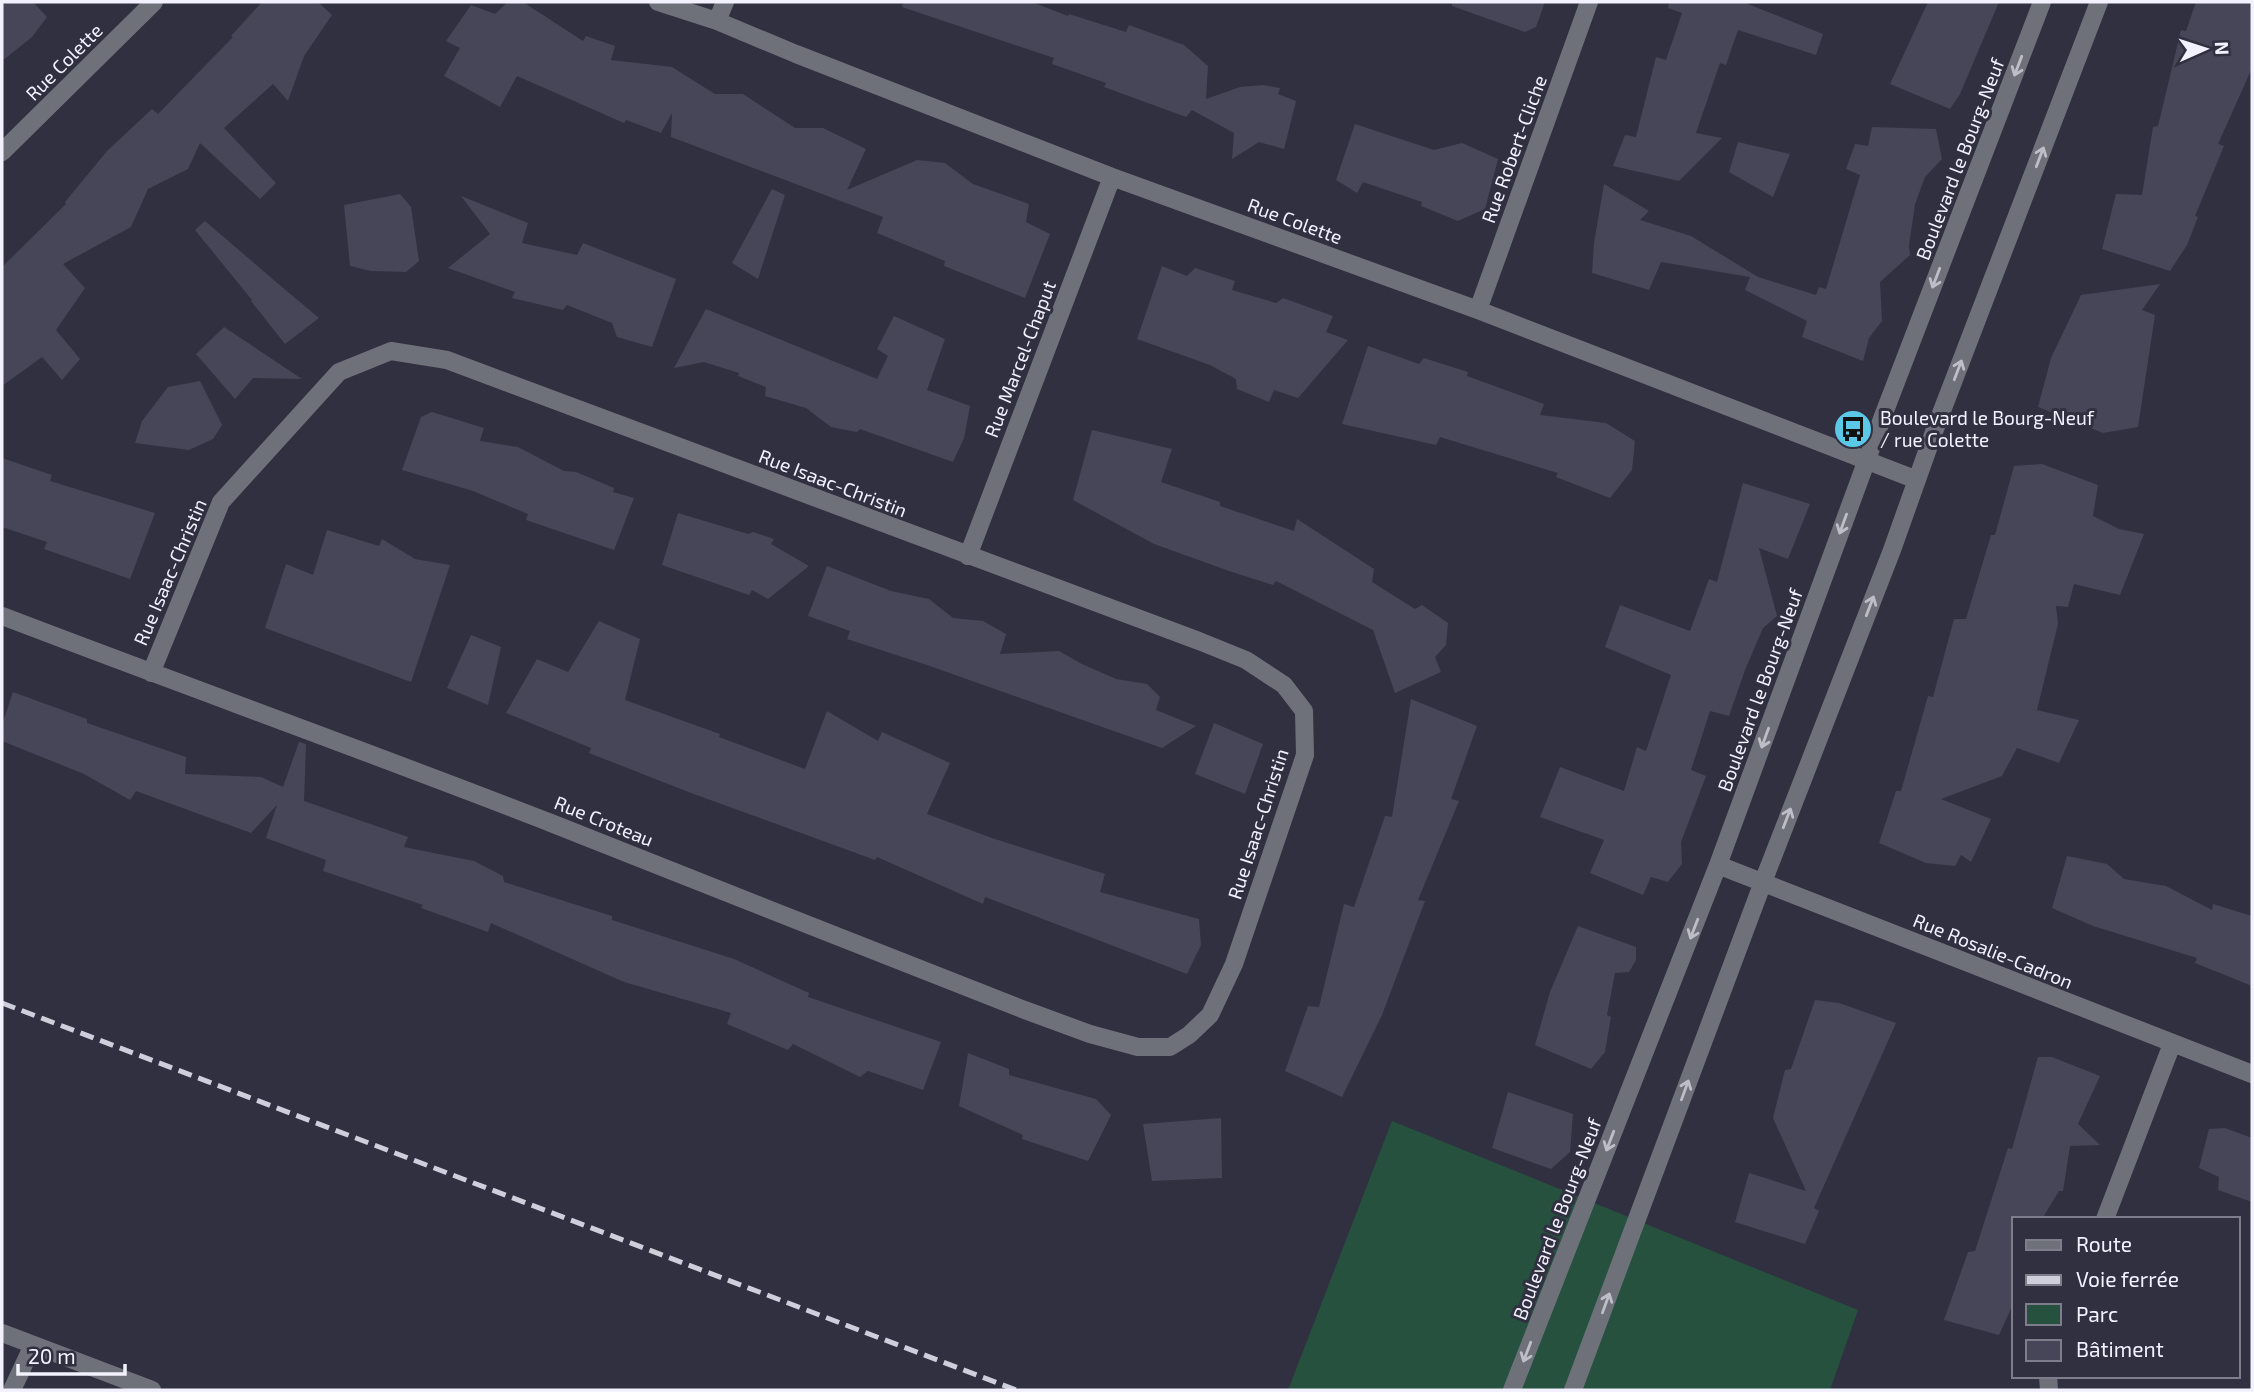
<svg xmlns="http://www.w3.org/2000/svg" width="2254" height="1392" viewBox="0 0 2254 1392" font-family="'Exo 2',sans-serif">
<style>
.green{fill:#25513e}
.building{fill:#474558}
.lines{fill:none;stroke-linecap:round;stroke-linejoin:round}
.minor{stroke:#6f717a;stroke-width:18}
.rail{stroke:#cfcedb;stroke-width:5;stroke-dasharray:14 7;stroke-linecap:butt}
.oneway{stroke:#bebec9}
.labels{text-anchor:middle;stroke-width:6;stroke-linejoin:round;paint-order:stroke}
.street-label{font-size:19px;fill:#f2f1fd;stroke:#313041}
.poi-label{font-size:19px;fill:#f2f1fd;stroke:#313041;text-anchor:start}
</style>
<rect width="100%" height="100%" fill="#313041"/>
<path class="green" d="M 1392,1121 L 1858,1310 L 1830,1390 L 1288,1390 Z"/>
<path class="building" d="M 2,2 L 33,2 L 47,17 L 32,37 L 2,61 Z
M 262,2 L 318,2 L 332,15 L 304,56 L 288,101 L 273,84 L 224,128 L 276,183 L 260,199 L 200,143 L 188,169 L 148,189 L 131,227 L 63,264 L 85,288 L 56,330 L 80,359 L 62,380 L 42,357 L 2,386 L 2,267 L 66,204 L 65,202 L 107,151 L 152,109 L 158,114 L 233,37 L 231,36 Z
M 508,2 L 523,2 L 583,41 L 586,36 L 615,46 L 611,60 L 672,67 L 715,94 L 743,94 L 795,128 L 823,128 L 866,149 L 847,190 L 917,160 L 945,163 L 973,184 L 1029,204 L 1026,222 L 1050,234 L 1025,298 L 944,266 L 945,261 L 877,233 L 883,217 L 671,137 L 672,113 L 661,133 L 626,120 L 624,123 L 517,76 L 500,107 L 444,76 L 460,48 L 446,41 L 471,5 L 495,14 Z
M 903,2 L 1032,2 L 1068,16 L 1069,14 L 1126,32 L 1129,25 L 1184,45 L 1208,66 L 1206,99 L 1240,87 L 1263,85 L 1280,88 L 1278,94 L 1296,101 L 1284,149 L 1259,142 L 1232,159 L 1234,133 L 1192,110 L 1186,117 L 1104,87 L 1106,83 L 1052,64 L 1054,58 L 902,7 Z
M 1452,2 L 1545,2 L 1536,27 L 1525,32 L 1452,6 Z
M 1669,2 L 1749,2 L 1748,4 L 1823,34 L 1816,55 L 1738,30 L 1726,65 L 1720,63 L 1696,133 L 1722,138 L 1679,181 L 1613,166 L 1625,135 L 1636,137 L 1656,57 L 1666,60 L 1682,13 L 1668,8 Z
M 1928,2 L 1999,2 L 1960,94 L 1950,109 L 1890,84 Z
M 2196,2 L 2252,2 L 2252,68 L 2218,144 L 2224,146 L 2195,216 L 2198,217 L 2187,245 L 2170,271 L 2102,249 L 2116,194 L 2142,195 L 2153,127 L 2158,126 L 2181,30 L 2186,31 Z
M 1355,124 L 1434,150 L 1462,143 L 1498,159 L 1485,209 L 1458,221 L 1421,206 L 1422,202 L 1363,182 L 1357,193 L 1336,180 Z
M 1872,127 L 1936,129 L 1942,159 L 1925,177 L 1915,204 L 1909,245 L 1910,255 L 1880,282 L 1882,321 L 1869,338 L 1863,361 L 1802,337 L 1807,321 L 1745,290 L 1750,277 L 1661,262 L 1649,290 L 1592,273 L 1594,243 L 1604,184 L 1649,211 L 1640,220 L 1691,236 L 1758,277 L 1816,295 L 1819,287 L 1826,289 L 1860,175 L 1846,169 L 1855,144 L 1868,146 Z
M 1738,142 L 1790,154 L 1773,197 L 1729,172 Z
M 772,189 L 785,195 L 758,279 L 732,263 Z
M 400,194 L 411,207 L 419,261 L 406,272 L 371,271 L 350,266 L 344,205 Z
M 461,196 L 528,223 L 522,243 L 577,255 L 583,243 L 676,279 L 652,347 L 617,337 L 612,323 L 567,305 L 563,310 L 512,298 L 515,292 L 448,268 L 490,234 Z
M 205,221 L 282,287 L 319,318 L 285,344 L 251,301 L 252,300 L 195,230 Z
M 1162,266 L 1187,276 L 1195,268 L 1235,281 L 1232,290 L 1276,303 L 1283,298 L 1333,316 L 1326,332 L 1348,340 L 1298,398 L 1274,390 L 1269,402 L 1237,389 L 1236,379 L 1210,365 L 1137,339 Z
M 2160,284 L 2142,310 L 2155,315 L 2138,427 L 2103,433 L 2038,407 L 2051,358 L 2081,295 Z
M 706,309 L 877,379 L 888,356 L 877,349 L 894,316 L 945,339 L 927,390 L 970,406 L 964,438 L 953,462 L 860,429 L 857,432 L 831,427 L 806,408 L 765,396 L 766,387 L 738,376 L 739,373 L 704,362 L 674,368 Z
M 224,327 L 302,379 L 253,378 L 235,399 L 196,354 Z
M 1368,346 L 1419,364 L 1424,358 L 1468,372 L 1467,376 L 1544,404 L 1540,415 L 1606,423 L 1635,441 L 1632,470 L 1610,498 L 1556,477 L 1558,473 L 1440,437 L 1436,445 L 1342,424 Z
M 200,381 L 222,425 L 213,439 L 189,450 L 135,443 L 142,421 L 168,387 Z
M 432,412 L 484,428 L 480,441 L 518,447 L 564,471 L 576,472 L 614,488 L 613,492 L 634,498 L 614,550 L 526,520 L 528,514 L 473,491 L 402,470 L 421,417 Z
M 1092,430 L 1172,449 L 1161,482 L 1220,502 L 1220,506 L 1294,531 L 1297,519 L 1374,569 L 1372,582 L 1415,609 L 1422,605 L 1448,623 L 1446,645 L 1435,657 L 1441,672 L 1395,693 L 1373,630 L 1276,581 L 1273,585 L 1229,571 L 1154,544 L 1073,500 Z
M 2,458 L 52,475 L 50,481 L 155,513 L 130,579 L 44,549 L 47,542 L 2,527 Z
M 2042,464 L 2098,485 L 2093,516 L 2119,529 L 2144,534 L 2120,595 L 2074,584 L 2068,607 L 2056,606 L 2058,624 L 2037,710 L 2079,720 L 2059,763 L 2017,748 L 2002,776 L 1941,799 L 1991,819 L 1971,862 L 1961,855 L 1955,866 L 1926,863 L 1879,843 L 1896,791 L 1901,791 L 1928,696 L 1933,697 L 1954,619 L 1966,619 L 1991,535 L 1995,535 L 2014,466 Z
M 1743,483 L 1810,504 L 1788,559 L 1759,548 L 1777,616 L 1763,628 L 1745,670 L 1729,716 L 1710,711 L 1691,770 L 1706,776 L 1681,842 L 1682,864 L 1668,882 L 1651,877 L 1643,895 L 1590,873 L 1604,840 L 1540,817 L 1560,767 L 1624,791 L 1637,747 L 1646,751 L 1671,675 L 1605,647 L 1620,605 L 1690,631 L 1709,579 L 1717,582 Z
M 678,513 L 748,534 L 753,532 L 774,539 L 771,544 L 809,566 L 768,599 L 752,590 L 749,595 L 662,565 Z
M 327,530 L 379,546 L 382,539 L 415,559 L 450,565 L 411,682 L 265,628 L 286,564 L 313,575 Z
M 827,566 L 891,591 L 929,599 L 953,618 L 983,621 L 1006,634 L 1000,654 L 1059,651 L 1082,664 L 1116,679 L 1147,684 L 1160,697 L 1156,710 L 1196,726 L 1162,748 L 927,665 L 847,639 L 850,631 L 808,616 Z
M 599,621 L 640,639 L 625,700 L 720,734 L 719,737 L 805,769 L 827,711 L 878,741 L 882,732 L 950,763 L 927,814 L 992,838 L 1105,874 L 1100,892 L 1199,919 L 1201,945 L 1187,974 L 985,897 L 983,904 L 877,857 L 875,860 L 691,793 L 589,753 L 591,748 L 506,713 L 537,659 L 568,672 Z
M 471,635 L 501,647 L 488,705 L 447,688 Z
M 13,692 L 87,719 L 87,723 L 186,757 L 185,774 L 261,777 L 283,787 L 299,742 L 306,744 L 304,801 L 408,837 L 404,847 L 474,861 L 503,876 L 504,882 L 612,916 L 612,920 L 734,959 L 809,993 L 808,997 L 941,1042 L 923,1090 L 868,1071 L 860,1077 L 793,1044 L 788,1050 L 727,1024 L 731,1013 L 624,982 L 491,923 L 488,932 L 421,908 L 423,905 L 323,871 L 326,860 L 266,838 L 277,805 L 251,833 L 136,791 L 130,800 L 84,774 L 2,741 L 2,725 Z
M 1411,699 L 1477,726 L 1451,799 L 1459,801 L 1418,900 L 1425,901 L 1382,1015 L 1342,1097 L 1285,1071 L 1308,1006 L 1319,1007 L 1344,904 L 1354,907 L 1385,816 L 1392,817 Z
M 1214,723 L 1263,744 L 1245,794 L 1195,774 Z
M 2067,856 L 2107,864 L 2124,879 L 2166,886 L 2212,910 L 2213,904 L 2252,916 L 2252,986 L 2195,963 L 2197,958 L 2093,926 L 2052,908 Z
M 1578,926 L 1636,947 L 1636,960 L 1629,972 L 1615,973 L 1607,1015 L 1611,1017 L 1605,1052 L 1591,1069 L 1535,1045 L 1550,992 Z
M 1815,1000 L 1839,1003 L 1896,1023 L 1814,1208 L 1819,1211 L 1805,1244 L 1735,1222 L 1749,1173 L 1806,1191 L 1773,1118 L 1785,1070 L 1791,1069 Z
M 968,1053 L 1009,1069 L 1009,1075 L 1096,1099 L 1111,1115 L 1088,1161 L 1022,1139 L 1023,1135 L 959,1106 Z
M 2038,1057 L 2052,1057 L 2100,1076 L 2078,1124 L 2100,1145 L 2070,1146 L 2063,1191 L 2059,1191 L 2042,1219 L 2014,1219 L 2014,1302 L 1999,1335 L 1944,1320 L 1968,1252 L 1975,1251 L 2008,1148 L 2012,1149 Z
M 1508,1092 L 1573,1114 L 1570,1152 L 1551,1169 L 1492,1148 Z
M 1221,1118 L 1222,1178 L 1152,1181 L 1143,1124 Z
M 2225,1128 L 2252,1138 L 2252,1202 L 2218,1190 L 2219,1177 L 2199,1168 L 2209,1129 Z"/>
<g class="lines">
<path class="minor" d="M 658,2 L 717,21 L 796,54 L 1112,177 L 1478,310 L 1917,480
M 717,21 L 725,2
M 2,152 L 154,2
M 1478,310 L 1589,2
M 968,556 L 1112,177
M 2,616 C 185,686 369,752 551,823 C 708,885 864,948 1022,1009 L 1090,1034 L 1138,1047 L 1170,1047 L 1189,1035 L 1210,1015 L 1234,964 L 1305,755 L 1304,711 L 1284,685 L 1246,660 L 1199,641 L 447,360 L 391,351 L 339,372 L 221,502 L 151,673
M 1718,865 L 2252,1074
M 2105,1219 L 2172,1044
M 2,1333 L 152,1390
M 2048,1376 L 2049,1390
M 12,1390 L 33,1345
M 1512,1390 L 1718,865 L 1883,416 L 2042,2
M 1573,1390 L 1763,882 L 1892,550 L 1935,429 L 2099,2"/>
<path class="rail" d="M 2,1003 L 1016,1390"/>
</g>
<defs><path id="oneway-shaft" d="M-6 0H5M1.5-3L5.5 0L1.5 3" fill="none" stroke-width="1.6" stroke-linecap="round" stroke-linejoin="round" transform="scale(1.75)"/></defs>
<g class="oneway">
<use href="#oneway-shaft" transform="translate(2018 66) rotate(111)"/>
<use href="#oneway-shaft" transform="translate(2040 157) rotate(-69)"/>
<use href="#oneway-shaft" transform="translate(1936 278) rotate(111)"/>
<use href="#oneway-shaft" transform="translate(1958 370) rotate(-69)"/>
<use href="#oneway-shaft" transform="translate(1843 524) rotate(110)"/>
<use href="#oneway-shaft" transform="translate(1870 606) rotate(-69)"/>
<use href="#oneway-shaft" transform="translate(1765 738) rotate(110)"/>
<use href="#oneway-shaft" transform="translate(1787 818) rotate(-69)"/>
<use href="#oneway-shaft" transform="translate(1694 929) rotate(111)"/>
<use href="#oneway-shaft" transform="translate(1685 1090) rotate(-70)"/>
<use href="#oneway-shaft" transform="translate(1610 1141) rotate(111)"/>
<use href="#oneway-shaft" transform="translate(1606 1303) rotate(-70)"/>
<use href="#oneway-shaft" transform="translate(1527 1352) rotate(111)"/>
</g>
<defs>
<symbol id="bus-disc" viewBox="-11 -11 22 22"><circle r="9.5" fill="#5ac8e6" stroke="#313041"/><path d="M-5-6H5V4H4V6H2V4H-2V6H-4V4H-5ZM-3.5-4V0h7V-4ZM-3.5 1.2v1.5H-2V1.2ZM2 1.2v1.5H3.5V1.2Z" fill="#111"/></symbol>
</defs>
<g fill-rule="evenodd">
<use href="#bus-disc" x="1831" y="407" width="44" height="44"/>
</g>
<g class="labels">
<g class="street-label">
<text transform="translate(64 62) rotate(-45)" y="7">Rue Colette</text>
<text transform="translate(1514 149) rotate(-70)" y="7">Rue Robert-Cliche</text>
<text transform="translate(1960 159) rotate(-69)" y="7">Boulevard le Bourg-Neuf</text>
<text transform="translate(1295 221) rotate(20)" y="7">Rue Colette</text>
<text transform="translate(1020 359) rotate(-69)" y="7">Rue Marcel-Chaput</text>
<text transform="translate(833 483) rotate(21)" y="7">Rue Isaac-Christin</text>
<text transform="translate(170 572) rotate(-67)" y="7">Rue Isaac-Christin</text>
<text transform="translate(1760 690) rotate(-70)" y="7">Boulevard le Bourg-Neuf</text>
<text transform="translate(604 821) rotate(22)" y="7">Rue Croteau</text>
<text transform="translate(1258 824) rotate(-72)" y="7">Rue Isaac-Christin</text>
<text transform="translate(1993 951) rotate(22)" y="7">Rue Rosalie-Cadron</text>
<text transform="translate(1557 1219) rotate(-69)" y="7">Boulevard le Bourg-Neuf</text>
</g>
<g class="poi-label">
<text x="1880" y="425">Boulevard le Bourg-Neuf<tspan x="1880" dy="22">/ rue Colette</tspan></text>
</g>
</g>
<rect width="2254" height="1392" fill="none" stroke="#f2f1fd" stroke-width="7"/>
<rect x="2012" y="1217" width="228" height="161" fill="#313041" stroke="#7e7d8c" stroke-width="2"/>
<rect x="2026" y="1240" width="35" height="10" fill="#6f717a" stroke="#7e7d8c" stroke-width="2"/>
<text x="2076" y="1252" font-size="21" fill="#f2f1fd">Route</text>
<rect x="2026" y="1275" width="35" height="10" fill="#cfcedb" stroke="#7e7d8c" stroke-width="2"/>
<text x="2076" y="1287" font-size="21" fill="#f2f1fd">Voie ferrée</text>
<rect x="2026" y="1304" width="35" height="21" fill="#25513e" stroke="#7e7d8c" stroke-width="2"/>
<text x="2076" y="1322" font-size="21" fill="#f2f1fd">Parc</text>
<rect x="2026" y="1340" width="35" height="21" fill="#474558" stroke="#7e7d8c" stroke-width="2"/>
<text x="2076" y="1357" font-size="21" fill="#f2f1fd">Bâtiment</text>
<g transform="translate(2205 49) rotate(87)" stroke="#313041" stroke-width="5" paint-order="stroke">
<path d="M0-5L12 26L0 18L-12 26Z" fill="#f2f1fd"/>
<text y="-10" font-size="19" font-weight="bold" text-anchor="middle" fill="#f2f1fd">N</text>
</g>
<path d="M18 1364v10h107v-10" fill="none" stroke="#f2f1fd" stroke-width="3.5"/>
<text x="28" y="1364" font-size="21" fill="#f2f1fd" stroke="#313041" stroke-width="5" paint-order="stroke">20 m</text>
</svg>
